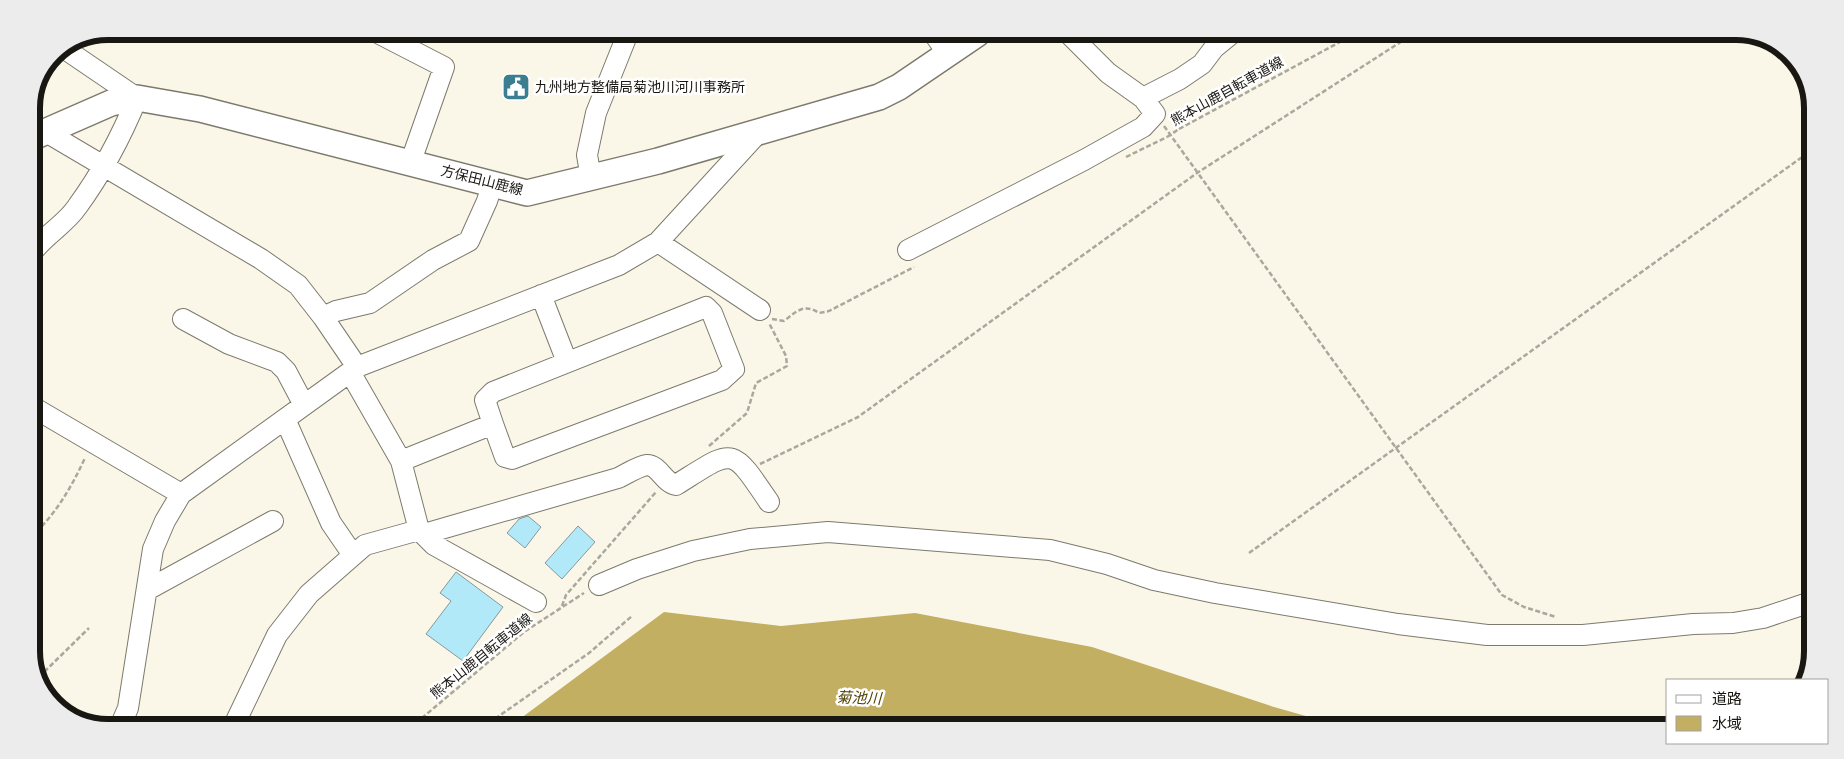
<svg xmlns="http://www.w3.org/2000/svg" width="1844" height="759" viewBox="0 0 1844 759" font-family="Ubuntu,'Noto Sans JP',sans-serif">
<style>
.water{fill:#c2af62}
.building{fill:#b1e9f8;stroke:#88989d}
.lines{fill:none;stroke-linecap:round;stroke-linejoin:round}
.minor-casing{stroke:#7d7a6d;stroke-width:22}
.major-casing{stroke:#7d7a6d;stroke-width:28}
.path{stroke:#aaa79c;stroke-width:2.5;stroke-dasharray:5 2.5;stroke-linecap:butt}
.minor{stroke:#fff;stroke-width:20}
.major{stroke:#fff;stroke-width:25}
.path-bridge{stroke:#aaa79c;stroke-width:2.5;stroke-dasharray:5 2.5;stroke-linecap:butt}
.labels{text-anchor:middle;stroke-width:5;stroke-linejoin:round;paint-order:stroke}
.poi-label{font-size:14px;fill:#191712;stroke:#fff;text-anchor:start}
.street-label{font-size:14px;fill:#191712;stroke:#fff}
.water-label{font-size:15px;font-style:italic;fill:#504201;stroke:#fff}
.rim{fill:none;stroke:#191712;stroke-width:6}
</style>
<rect width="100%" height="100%" fill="#fbf7e8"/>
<path class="water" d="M 664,612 L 781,626 L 915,613 L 1092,647 L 1274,707 L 1341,726 L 513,724 Z"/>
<path class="building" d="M 528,516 L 541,527 L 525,548 L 507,533 L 519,519 Z
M 578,526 L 595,542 L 562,579 L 545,563 Z
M 456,572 L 503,607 L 463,661 L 426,634 L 451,601 L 440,593 Z"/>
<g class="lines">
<defs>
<path id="minor" d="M 376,32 L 444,67 L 411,161
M 934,34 L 948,54
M 1143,98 L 1180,79 L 1202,64 L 1214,48 L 1230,35
M 46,132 L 261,259 L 298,285 L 323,317 L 357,367
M 591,178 L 587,155 L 596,113 L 628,33
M 658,242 L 760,310
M 908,250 L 1084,160 L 1143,127 L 1155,114 L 1143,98 L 1108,73 L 1070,35
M 31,254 C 44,235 65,225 77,207 C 101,174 122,135 137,98 L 65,49
M 541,295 L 567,362
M 323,317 L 336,311 L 370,303 L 433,260 L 469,241 L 487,201 L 492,185
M 183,319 L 229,344 L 277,362 L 286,371 L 304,405
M 350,372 L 401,461 L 419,530 L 434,545 L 536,602
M 31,406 L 181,494
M 285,419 L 331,523 L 353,555
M 401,461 L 493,424 L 485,400 L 493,392 L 706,307 L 712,313 L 734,369 L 722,380 L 512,459 L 505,457 L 493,424
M 424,534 L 618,478 C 626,474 639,466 647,465 C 659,465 664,483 676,485 C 734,449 730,444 769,502
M 599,585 L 637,569 L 693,551 L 750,539 L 828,532 L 1050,550 L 1107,564 L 1154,580 L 1215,593 L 1398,624 L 1487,635 L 1583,635 L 1693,624 L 1733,623 L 1763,618 L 1808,603
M 147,590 L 273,521
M 122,722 L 128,708 L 153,549 L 165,521 L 181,494 L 357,367 L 619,265 L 658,242 L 757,134
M 235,723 L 277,635 L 309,594 L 365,545 L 419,530"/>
<path id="major" d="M 31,138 L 111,103 L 137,98 L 200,109 L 527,193 L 658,161 L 879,97 L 899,87 L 977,34"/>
</defs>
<use href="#minor" class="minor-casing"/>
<use href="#major" class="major-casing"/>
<path class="path" d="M 1164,126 L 1502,595 L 1524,607 L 1556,617
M 1179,129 L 1351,36
M 1126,157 L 1167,137
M 772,319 L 784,321 C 797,311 804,303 819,313 L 829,311 L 914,267
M 709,446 L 747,413 L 756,383 L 787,366 L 786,356 L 769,323
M 760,464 L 858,417 L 1197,173 L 1410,36
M 31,537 C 56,514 71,488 85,458
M 1249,553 L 1812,150
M 562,606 L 566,595 L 656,492
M 39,677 L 89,628
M 416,723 L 524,632 L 584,593
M 489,723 L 589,653 L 632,616"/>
<use href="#minor" class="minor"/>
<use href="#major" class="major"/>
<path class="path-bridge" d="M 1167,137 L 1179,129"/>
</g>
<defs>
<symbol id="civic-square" viewBox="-11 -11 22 22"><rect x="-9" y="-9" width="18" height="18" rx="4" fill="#3b7e8f" stroke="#fff"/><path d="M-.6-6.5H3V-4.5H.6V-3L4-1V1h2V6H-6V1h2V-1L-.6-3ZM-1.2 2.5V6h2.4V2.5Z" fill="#fff"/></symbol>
</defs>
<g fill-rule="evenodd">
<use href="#civic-square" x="500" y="71" width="32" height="32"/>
</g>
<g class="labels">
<g class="poi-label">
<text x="535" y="92">九州地方整備局菊池川河川事務所</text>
</g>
<g class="street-label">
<text transform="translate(1227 91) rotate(-29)" y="5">熊本山鹿自転車道線</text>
<text transform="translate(482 180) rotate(14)" y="5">方保田山鹿線</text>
<text transform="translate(481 656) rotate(-39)" y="5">熊本山鹿自転車道線</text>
</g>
<g class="water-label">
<text transform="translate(859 698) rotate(2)" y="5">菊池川</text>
</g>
</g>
<path d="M0 0H1844V759H0ZM108 40H1736A68 68 0 0 1 1804 108V651A68 68 0 0 1 1736 719H108A68 68 0 0 1 40 651V108A68 68 0 0 1 108 40Z" fill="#edecec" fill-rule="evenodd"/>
<path class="rim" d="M108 40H1736A68 68 0 0 1 1804 108V651A68 68 0 0 1 1736 719H108A68 68 0 0 1 40 651V108A68 68 0 0 1 108 40Z"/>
<rect x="1666" y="679" width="162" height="65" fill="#ffffff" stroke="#a3a2a0"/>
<rect x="1676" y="695" width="25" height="8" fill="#ffffff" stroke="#a3a2a0"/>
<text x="1712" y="704" font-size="15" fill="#191712">道路</text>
<rect x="1676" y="716" width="25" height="15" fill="#c2af62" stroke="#a3a2a0"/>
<text x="1712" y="729" font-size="15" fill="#191712">水域</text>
</svg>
